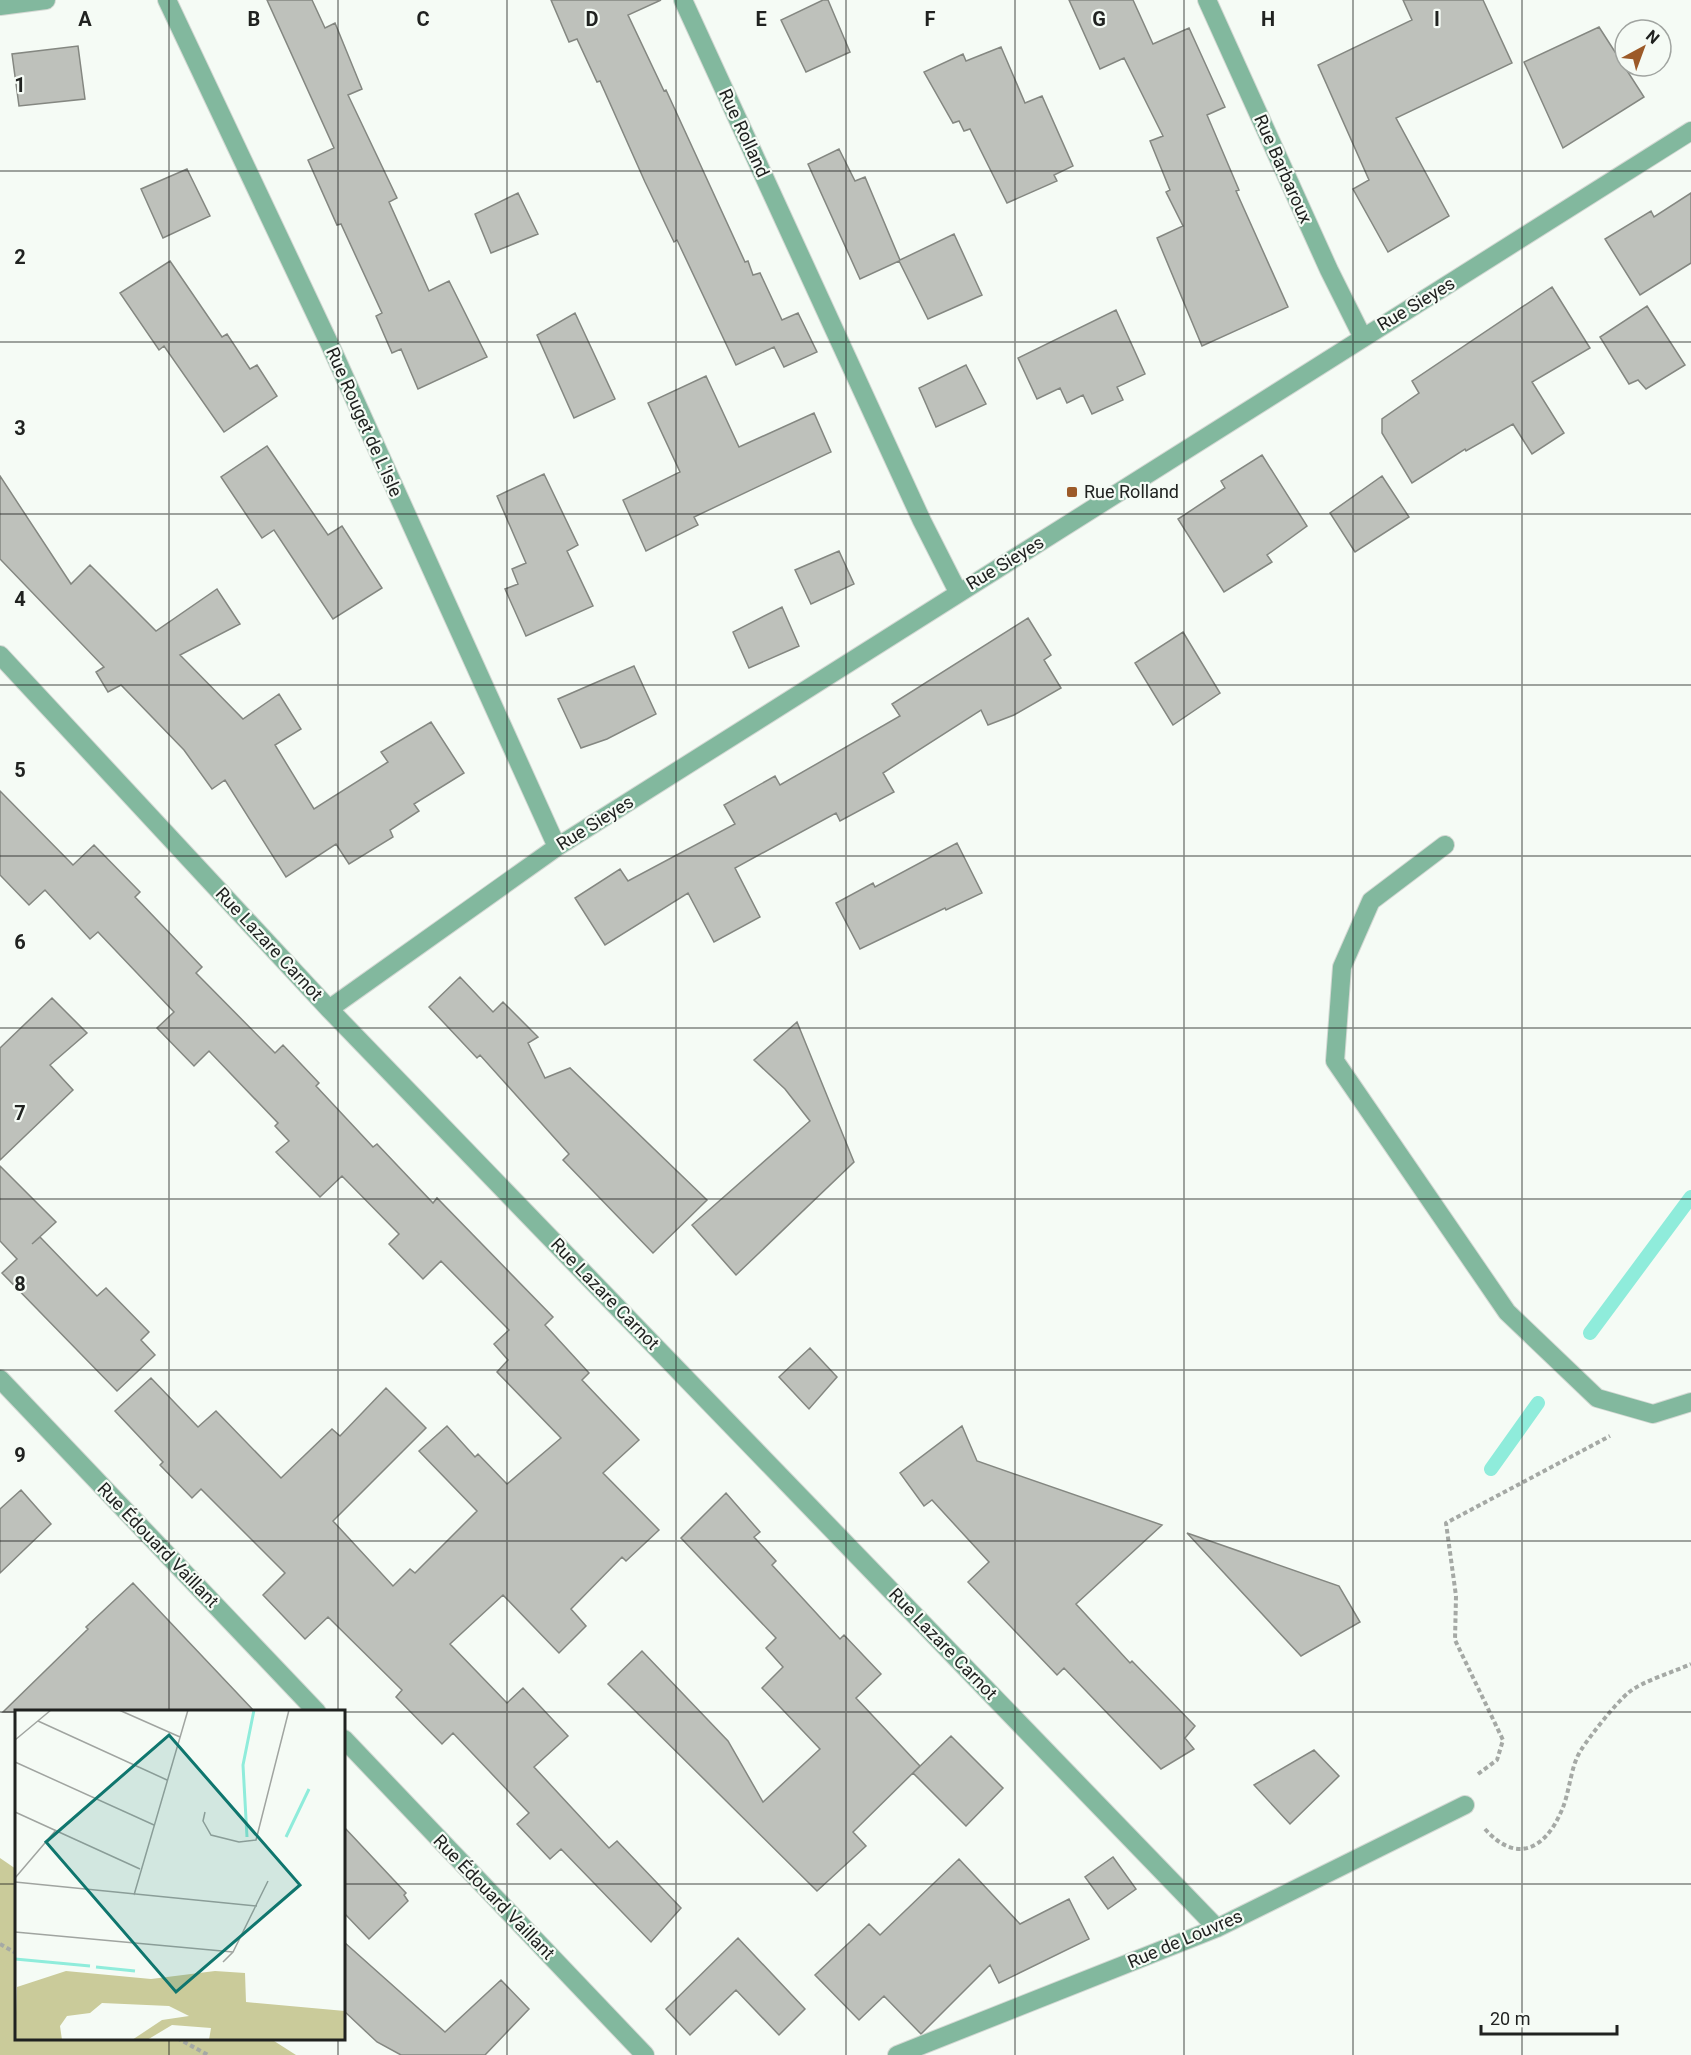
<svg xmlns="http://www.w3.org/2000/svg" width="1691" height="2055" viewBox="0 0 1691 2055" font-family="Roboto,sans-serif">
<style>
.green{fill:#cacb9a}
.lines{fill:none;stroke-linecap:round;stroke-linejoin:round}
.stream{stroke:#8fecdb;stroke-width:14}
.building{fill:#bec1bb;stroke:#848781;stroke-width:1.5}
.lane-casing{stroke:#d3d8d3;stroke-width:20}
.street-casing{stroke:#d3d8d3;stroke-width:20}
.path{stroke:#a5a9a5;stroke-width:4;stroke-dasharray:4.5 3;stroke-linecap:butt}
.lane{stroke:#82b89e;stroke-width:18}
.street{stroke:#82b89e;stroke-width:18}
.grid{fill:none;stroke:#202220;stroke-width:1.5;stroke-opacity:0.55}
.poi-dot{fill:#9c5a28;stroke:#f5fbf5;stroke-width:2}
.labels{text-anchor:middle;stroke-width:4.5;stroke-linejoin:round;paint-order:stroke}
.street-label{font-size:18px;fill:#202220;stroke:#f5fbf5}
.poi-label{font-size:18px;fill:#202220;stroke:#f5fbf5;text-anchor:start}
.inset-river{fill:none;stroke:#8fecdb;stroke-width:3}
.inset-road{fill:none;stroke:#a0a4a0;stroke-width:1.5}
.view{fill:#0f766e;fill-opacity:0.15;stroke:#0f766e;stroke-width:3}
.inset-edge{fill:none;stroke:#202220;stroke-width:3}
.grid-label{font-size:20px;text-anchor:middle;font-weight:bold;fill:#202220;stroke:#f5fbf5;stroke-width:4.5;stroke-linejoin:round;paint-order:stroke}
</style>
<rect width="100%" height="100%" fill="#f5fbf5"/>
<path class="green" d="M 0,1858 L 16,1869 L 16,2038 L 271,2039 L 296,2055 L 0,2055 Z"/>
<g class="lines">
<path class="stream" d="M 1590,1333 L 1691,1197
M 1491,1469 L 1538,1403"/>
</g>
<path class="building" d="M 267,0 L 312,0 L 325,28 L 335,23 L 362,89 L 348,95 L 397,198 L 389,202 L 429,291 L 449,281 L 487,357 L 418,389 L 401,349 L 392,353 L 376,316 L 382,313 L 341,224 L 337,225 L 308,160 L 334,148 Z
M 551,0 L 661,0 L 628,15 L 664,91 L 666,90 L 745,262 L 748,261 L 753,275 L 760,273 L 782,320 L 798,313 L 817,352 L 784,367 L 774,347 L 736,365 L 677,240 L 674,242 L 645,182 L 600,81 L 597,82 L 577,39 L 569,42 Z
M 823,0 L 828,0 L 850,52 L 806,72 L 781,20 Z
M 1069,0 L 1133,0 L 1153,44 L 1189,28 L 1225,107 L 1207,115 L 1239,190 L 1236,191 L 1288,307 L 1202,346 L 1157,238 L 1183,226 L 1166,192 L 1170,190 L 1150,141 L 1163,136 L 1124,58 L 1100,69 Z
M 1403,0 L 1483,0 L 1512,63 L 1396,118 L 1449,216 L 1388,252 L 1353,189 L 1369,180 L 1318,65 L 1412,20 Z
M 1599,27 L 1644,97 L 1563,148 L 1524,62 Z
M 78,46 L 85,99 L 19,106 L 12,54 Z
M 1001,47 L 1025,103 L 1042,96 L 1073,166 L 1054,175 L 1057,181 L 1007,203 L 970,129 L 964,131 L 959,121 L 953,123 L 924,72 L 963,54 L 966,61 Z
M 839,149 L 855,181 L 865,177 L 900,260 L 954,234 L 982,295 L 928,319 L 899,261 L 860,279 L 808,164 Z
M 187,169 L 210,216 L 163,238 L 141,189 Z
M 518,193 L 538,234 L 491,253 L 475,214 Z
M 1691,193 L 1691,263 L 1640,295 L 1605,239 L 1651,211 L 1654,217 Z
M 170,261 L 222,337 L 227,334 L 250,369 L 257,365 L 277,396 L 224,432 L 164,346 L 159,350 L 120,293 Z
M 1552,287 L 1590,348 L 1532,382 L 1564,433 L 1532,454 L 1513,424 L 1466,451 L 1465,449 L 1412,483 L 1382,433 L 1382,419 L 1419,393 L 1412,381 Z
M 1647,306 L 1685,365 L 1646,389 L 1638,380 L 1629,384 L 1600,337 Z
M 1116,310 L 1145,374 L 1117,387 L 1123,400 L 1092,414 L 1083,395 L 1067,403 L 1060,388 L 1037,399 L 1018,358 Z
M 575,313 L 615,399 L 574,418 L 537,335 Z
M 966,365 L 986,404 L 936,427 L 919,388 Z
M 706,376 L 739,447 L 814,413 L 831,452 L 694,517 L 698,525 L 646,551 L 623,500 L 680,472 L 648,403 Z
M 267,446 L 328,535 L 342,526 L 382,588 L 333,619 L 274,530 L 262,538 L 221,477 Z
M 1262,455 L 1307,526 L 1267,555 L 1272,562 L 1224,592 L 1178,519 L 1225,488 L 1221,481 Z
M 544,474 L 578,545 L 567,551 L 593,606 L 526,636 L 505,589 L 518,584 L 512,569 L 526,563 L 497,496 Z
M 0,476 L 71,584 L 90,565 L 156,631 L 217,589 L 240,624 L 180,655 L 243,719 L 279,694 L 301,729 L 275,745 L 314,809 L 388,762 L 381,752 L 431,722 L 464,773 L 414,804 L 419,811 L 390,830 L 393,837 L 349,864 L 336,844 L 286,877 L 225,780 L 212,789 L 184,750 L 121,685 L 108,692 L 96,672 L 104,667 L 0,559 Z
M 1382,476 L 1409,517 L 1355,552 L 1330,513 Z
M 839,551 L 854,584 L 811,604 L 795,570 Z
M 782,607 L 799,646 L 749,668 L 733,632 Z
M 1028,618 L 1051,655 L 1044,660 L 1061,688 L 1014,715 L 988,725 L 981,710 L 883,773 L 894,792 L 840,821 L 836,813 L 735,868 L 760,917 L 714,942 L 688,893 L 605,945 L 575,898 L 620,869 L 628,881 L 735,824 L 724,805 L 775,776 L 780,785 L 900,716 L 892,704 Z
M 1183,632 L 1220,693 L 1173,725 L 1135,663 Z
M 634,666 L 656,714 L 607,739 L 581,748 L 558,699 Z
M 0,791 L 73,865 L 94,845 L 140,892 L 135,897 L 202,967 L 196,973 L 275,1053 L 283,1045 L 319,1083 L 316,1086 L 373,1147 L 377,1144 L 433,1203 L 437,1198 L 553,1317 L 545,1325 L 589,1373 L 582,1380 L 639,1440 L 603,1473 L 659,1530 L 626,1561 L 622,1557 L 571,1609 L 586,1626 L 559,1653 L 503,1595 L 450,1644 L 507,1703 L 523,1688 L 568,1736 L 534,1767 L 609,1848 L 617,1841 L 681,1908 L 651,1942 L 561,1849 L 550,1859 L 517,1824 L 529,1813 L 453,1733 L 442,1744 L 396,1697 L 402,1690 L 328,1617 L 305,1639 L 263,1595 L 285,1573 L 201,1489 L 192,1498 L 160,1465 L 163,1462 L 115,1411 L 151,1378 L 198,1427 L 216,1411 L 281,1478 L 332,1429 L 340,1436 L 386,1388 L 426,1428 L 333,1521 L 393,1586 L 410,1569 L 415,1573 L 477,1511 L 419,1451 L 447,1426 L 475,1457 L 478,1454 L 507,1484 L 561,1438 L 497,1372 L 508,1360 L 494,1344 L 509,1330 L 441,1261 L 423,1279 L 389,1244 L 399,1234 L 342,1176 L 320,1197 L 276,1152 L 289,1141 L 275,1126 L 278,1123 L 209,1051 L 194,1066 L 157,1028 L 174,1012 L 98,932 L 90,939 L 45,890 L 29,905 L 0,875 Z
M 957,843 L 982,893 L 946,910 L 945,908 L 860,949 L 836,903 L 873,883 L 875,887 Z
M 460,977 L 493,1012 L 503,1002 L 538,1037 L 528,1043 L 545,1078 L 570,1068 L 707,1200 L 653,1253 L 563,1160 L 569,1154 L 480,1055 L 477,1058 L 429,1007 Z
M 52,998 L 87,1033 L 50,1065 L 73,1090 L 0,1160 L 0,1048 Z
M 797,1022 L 854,1162 L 736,1275 L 692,1225 L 810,1121 L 785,1089 L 754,1060 Z
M 0,1166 L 56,1222 L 32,1244 L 40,1237 L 97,1296 L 106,1288 L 149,1332 L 141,1340 L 155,1355 L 117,1391 L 2,1273 L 17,1259 L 0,1241 Z
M 810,1348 L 837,1377 L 809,1409 L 779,1377 Z
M 962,1426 L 977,1461 L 1162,1525 L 1076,1604 L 1130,1663 L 1132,1661 L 1195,1726 L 1185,1738 L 1194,1749 L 1161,1769 L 1064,1668 L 1057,1675 L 968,1582 L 989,1562 L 932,1500 L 924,1506 L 900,1473 Z
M 21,1490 L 51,1524 L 0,1573 L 0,1509 Z
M 726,1493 L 760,1532 L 754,1537 L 776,1561 L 772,1565 L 840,1639 L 844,1635 L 881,1674 L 856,1698 L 920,1766 L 853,1832 L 866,1846 L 817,1891 L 608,1684 L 642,1651 L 728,1741 L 763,1802 L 820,1749 L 762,1688 L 783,1667 L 766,1648 L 776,1638 L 681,1538 Z
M 1187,1533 L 1339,1586 L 1360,1622 L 1301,1656 Z
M 133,1583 L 255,1712 L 3,1712 L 88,1629 L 86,1627 Z
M 951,1736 L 1003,1788 L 966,1826 L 913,1773 Z
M 1314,1750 L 1339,1776 L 1290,1824 L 1254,1785 Z
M 344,1827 L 406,1893 L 404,1895 L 408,1901 L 369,1939 L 344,1913 Z
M 1113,1857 L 1136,1889 L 1108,1909 L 1085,1877 Z
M 959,1859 L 1020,1924 L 1069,1899 L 1089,1939 L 999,1983 L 990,1965 L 921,2034 L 884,1996 L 859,2020 L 815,1975 L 869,1924 L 880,1935 Z
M 738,1938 L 805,2009 L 779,2035 L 736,1990 L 690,2035 L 666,2009 Z
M 344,1942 L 445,2032 L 501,1980 L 529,2009 L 485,2055 L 401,2055 L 377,2042 L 344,2011 Z"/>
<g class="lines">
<defs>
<path id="lane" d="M 1445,845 L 1371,901 L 1342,967 L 1335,1061 L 1507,1312 L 1597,1398 L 1653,1414 L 1691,1402"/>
<path id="street" d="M 167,0 L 331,347 L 557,847
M 683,0 L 922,521 L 958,592
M 1207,0 L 1329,270 L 1362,336
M 0,6 L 46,0
M 0,655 L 329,1009 L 1217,1928
M 329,1009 L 557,847 L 1691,131
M 0,1379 L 317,1712
M 344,1739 L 645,2055
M 897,2055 L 1217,1928 L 1465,1805"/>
</defs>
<use href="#lane" class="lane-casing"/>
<use href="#street" class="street-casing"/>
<path class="path" d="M 1478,1774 L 1497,1760 L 1503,1740 L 1455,1640 L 1456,1596 L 1446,1523 L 1610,1436
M 1485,1829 C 1515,1863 1544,1851 1561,1812 C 1570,1793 1570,1767 1581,1750 C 1590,1736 1616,1703 1628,1693 C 1642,1681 1674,1672 1691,1664
M 0,1944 L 16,1953
M 177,2038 L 208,2055"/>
<use href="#lane" class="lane"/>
<use href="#street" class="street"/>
</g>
<path class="grid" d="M 169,0 L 169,1712M 338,0 L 338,1712M 507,0 L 507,2055M 676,0 L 676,2055M 846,0 L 846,2055M 1015,0 L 1015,2055M 1184,0 L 1184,2055M 1353,0 L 1353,2055M 1522,0 L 1522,2055M 0,171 L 1691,171M 0,342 L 1691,342M 0,514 L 1691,514M 0,685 L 1691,685M 0,856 L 1691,856M 0,1028 L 1691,1028M 0,1199 L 1691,1199M 0,1370 L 1691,1370M 0,1541 L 1691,1541M 0,1712 L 16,1712M 344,1712 L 1691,1712M 0,1884 L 16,1884M 344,1884 L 1691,1884M 169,2038 L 169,2055M 338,2038 L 338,2055"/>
<rect class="poi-dot" x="1066" y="486" width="12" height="12" rx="3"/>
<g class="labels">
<g class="street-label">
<text transform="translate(744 133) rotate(65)" y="6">Rue Rolland</text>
<text transform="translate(1283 169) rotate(66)" y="6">Rue Barbaroux</text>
<text transform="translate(1416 304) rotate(-31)" y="6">Rue Sieyes</text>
<text transform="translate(364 422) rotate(66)" y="6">Rue Rouget de L'Isle</text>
<text transform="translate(1005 563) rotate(-31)" y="6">Rue Sieyes</text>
<text transform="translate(595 823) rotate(-32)" y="6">Rue Sieyes</text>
<text transform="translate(269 944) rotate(47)" y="6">Rue Lazare Carnot</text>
<text transform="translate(605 1294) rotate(46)" y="6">Rue Lazare Carnot</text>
<text transform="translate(158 1545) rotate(46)" y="6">Rue Édouard Vaillant</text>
<text transform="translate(943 1644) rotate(46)" y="6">Rue Lazare Carnot</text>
<text transform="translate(494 1897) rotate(46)" y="6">Rue Édouard Vaillant</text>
<text transform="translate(1185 1939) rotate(-23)" y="6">Rue de Louvres</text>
</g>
<g class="poi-label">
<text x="1084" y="498">Rue Rolland</text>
</g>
</g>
<g transform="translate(15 1710)">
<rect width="330" height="330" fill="#f5fbf5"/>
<path d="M 51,261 L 136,269 L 200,261 L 230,263 L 231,292 L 330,301 L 330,330 L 194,330 L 196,318 L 157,315 L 132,330 L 117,330 L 147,310 L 174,306 L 154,296 L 87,293 L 75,303 L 52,306 L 45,316 L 47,330 L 0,330 L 2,277 Z" fill="#cacb9a"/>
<path class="inset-river" d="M 232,127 L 228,55 L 239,0M 271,127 L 294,79M 0,249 L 75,256M 81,257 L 120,261"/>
<path class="inset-road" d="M 104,0 L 165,27M 23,11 L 152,70M 0,30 L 36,0M 0,52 L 139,115M 0,102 L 125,159M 190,102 L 188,111 L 196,125 L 224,132 L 241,130 L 274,0M 0,168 L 41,120M 0,172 L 242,196M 119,185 L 173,0M 0,222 L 218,242M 208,252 L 218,242 L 253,171"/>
<path class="view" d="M 154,25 L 285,175 L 161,282 L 31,132 Z"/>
<rect width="330" height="330" class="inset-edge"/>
</g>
<g class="grid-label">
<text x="85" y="26">A</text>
<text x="254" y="26">B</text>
<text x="423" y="26">C</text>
<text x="592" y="26">D</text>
<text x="761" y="26">E</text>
<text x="930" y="26">F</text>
<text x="1099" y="26">G</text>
<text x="1268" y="26">H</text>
<text x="1437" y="26">I</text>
<text x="20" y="92">1</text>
<text x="20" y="264">2</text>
<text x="20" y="435">3</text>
<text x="20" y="606">4</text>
<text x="20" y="777">5</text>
<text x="20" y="949">6</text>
<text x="20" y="1120">7</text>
<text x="20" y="1291">8</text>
<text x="20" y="1462">9</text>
</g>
<g transform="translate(1643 48) rotate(41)"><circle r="28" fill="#f5fbf5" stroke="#a0a4a0" stroke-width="1.5"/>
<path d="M0-4.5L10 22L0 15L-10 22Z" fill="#9c5a28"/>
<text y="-9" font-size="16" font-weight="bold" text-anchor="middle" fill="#202220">N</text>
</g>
<path d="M1481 2025v9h136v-9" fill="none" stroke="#202220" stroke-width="3"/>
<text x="1490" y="2025" font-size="18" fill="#202220" stroke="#f5fbf5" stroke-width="4.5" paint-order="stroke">20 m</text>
</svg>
